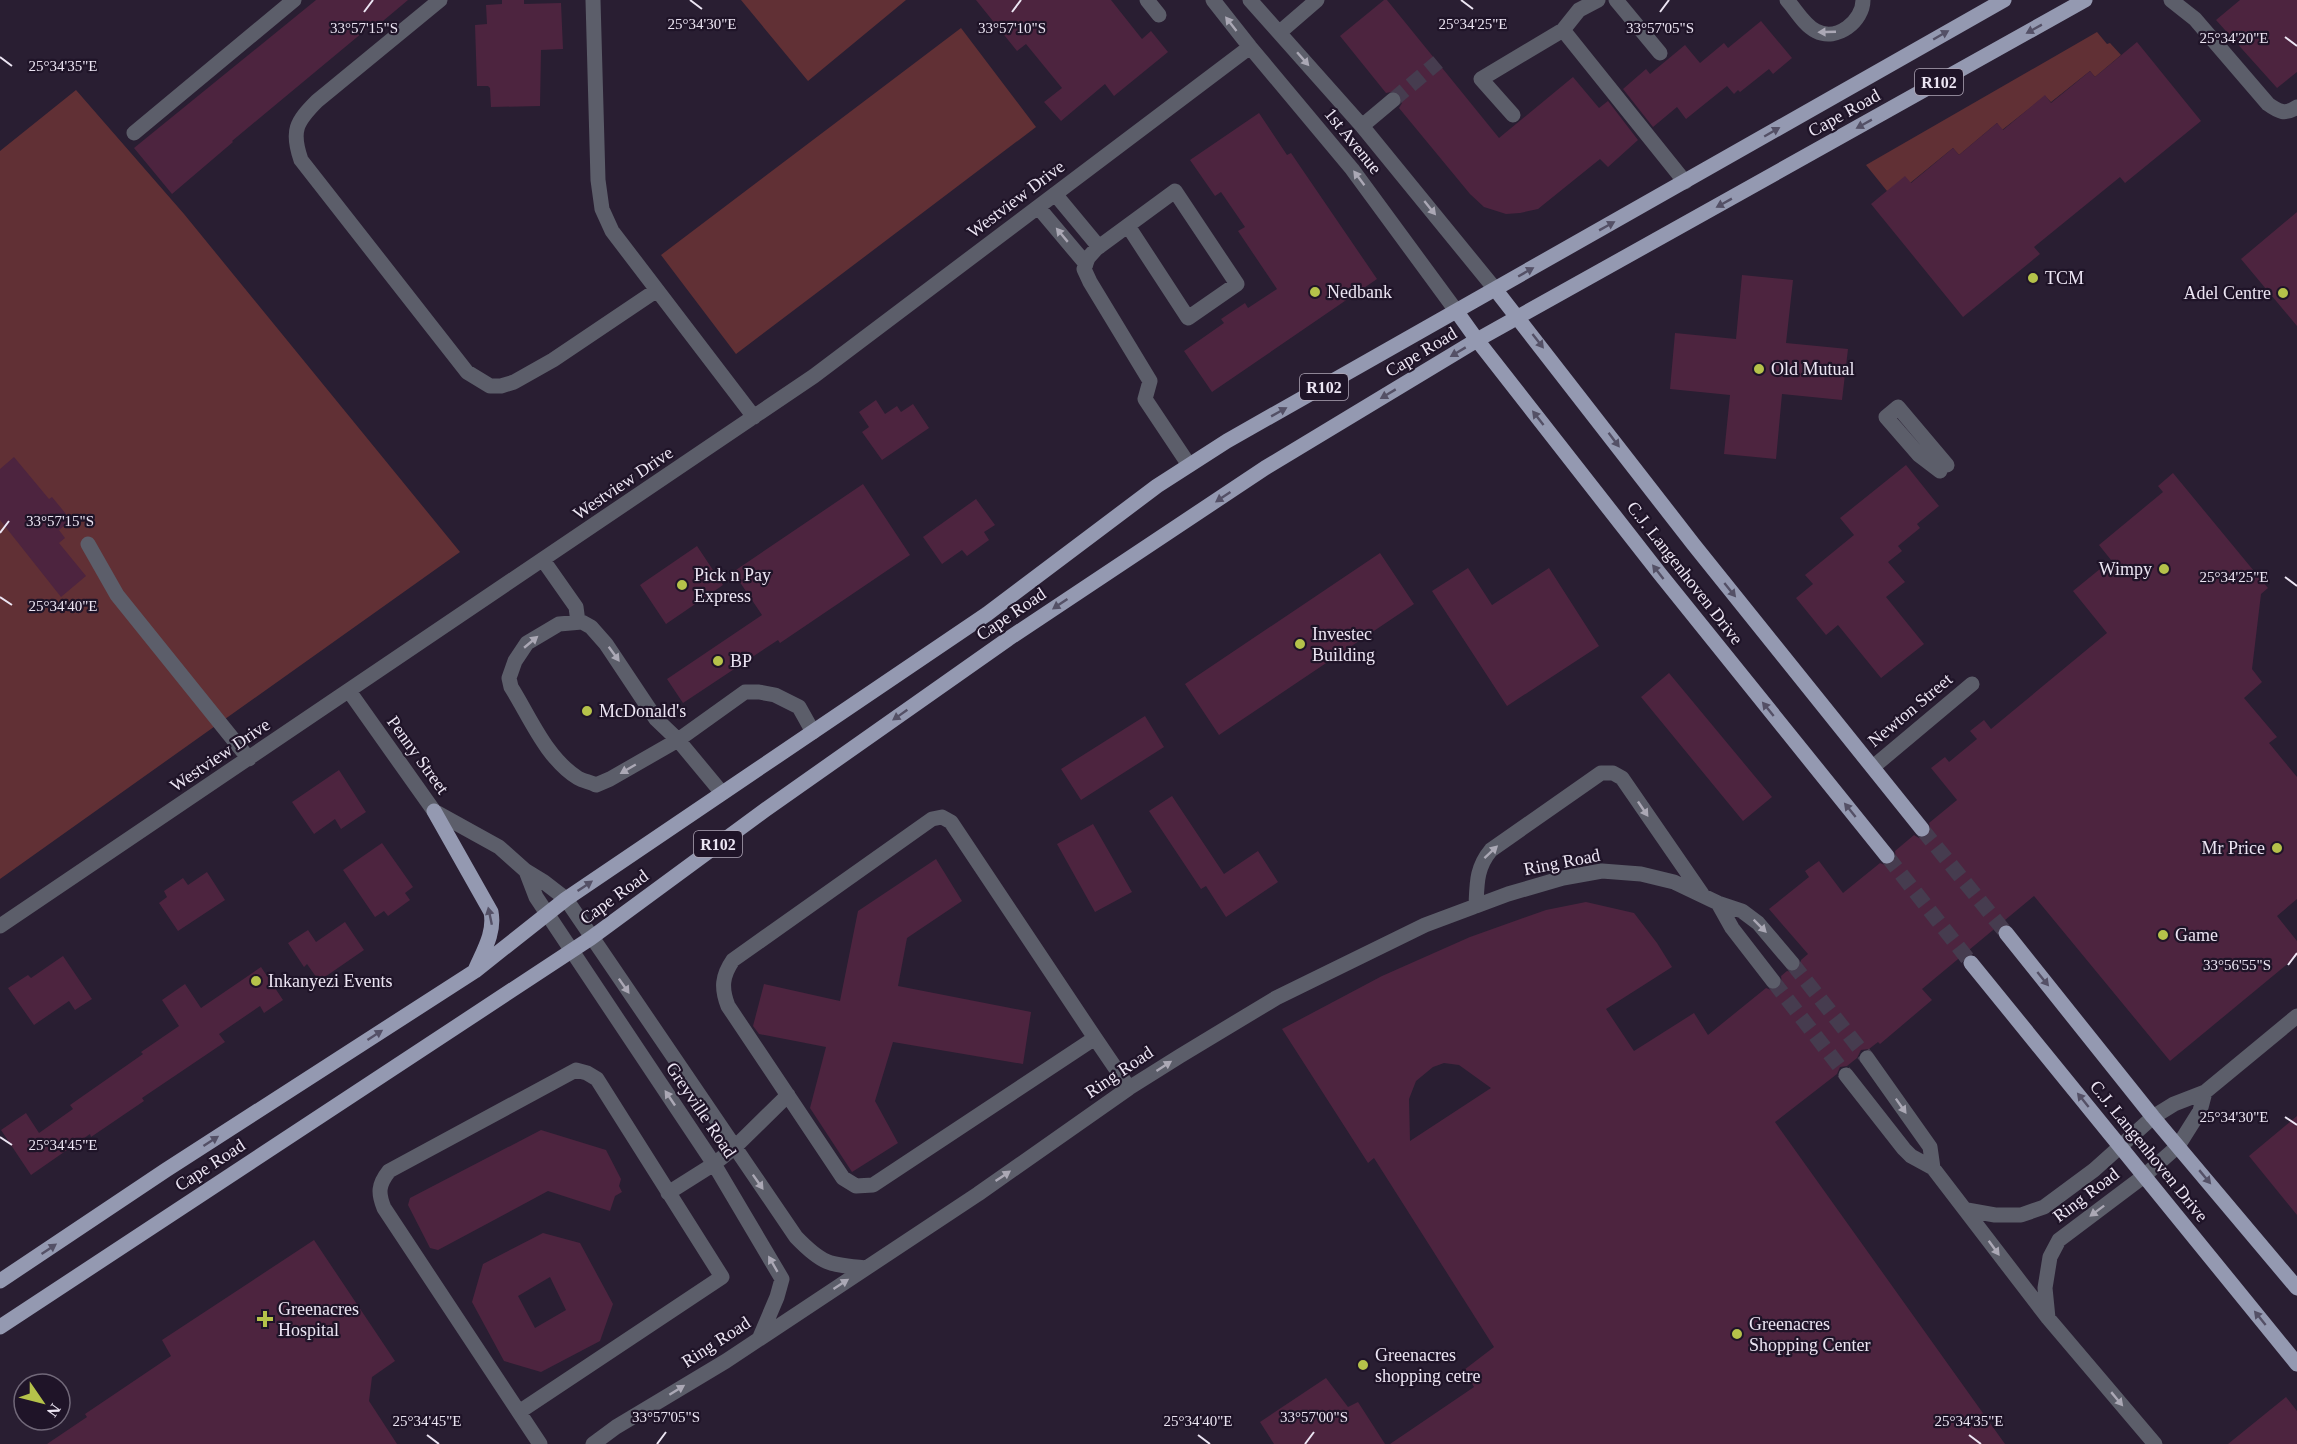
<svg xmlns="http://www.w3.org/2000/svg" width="2297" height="1444" viewBox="0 0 2297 1444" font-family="'Times New Roman',serif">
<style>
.green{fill:#613035}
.building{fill:#4d243f;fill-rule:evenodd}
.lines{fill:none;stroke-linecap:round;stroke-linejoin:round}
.minor-tunnel{stroke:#463c4f;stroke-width:15;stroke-dasharray:15 8;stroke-linecap:butt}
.major-tunnel{stroke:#463c4f;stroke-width:15;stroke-dasharray:15 8;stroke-linecap:butt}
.minor{stroke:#5c5e6a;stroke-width:15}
.major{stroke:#9499b1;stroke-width:15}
.oneway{fill:#aba8b5}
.oneway2{fill:#545066}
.ticks{fill:none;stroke:#ece5f3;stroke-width:2}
.poi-dot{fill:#b5c24a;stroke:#1f1428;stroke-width:2}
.labels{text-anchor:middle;stroke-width:4.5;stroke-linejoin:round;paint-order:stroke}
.shield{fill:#1f1428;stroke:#aea6b6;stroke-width:1.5}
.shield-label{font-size:16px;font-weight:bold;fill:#ece5f3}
.street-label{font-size:18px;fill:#ece5f3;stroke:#1f1428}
.poi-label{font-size:18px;fill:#ece5f3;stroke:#1f1428;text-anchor:start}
.ticks-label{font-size:15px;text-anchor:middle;fill:#ece5f3;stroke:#1f1428;stroke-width:4.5;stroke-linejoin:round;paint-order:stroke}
</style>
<rect width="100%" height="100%" fill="#291e32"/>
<path class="green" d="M 741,0 L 906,0 L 808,81 Z
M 961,28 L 1036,127 L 736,354 L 661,255 Z
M 2097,32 L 2107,44 L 2110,43 L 2121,55 L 2095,77 L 2090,71 L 2051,102 L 2045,96 L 2002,130 L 1997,123 L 1959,155 L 1953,148 L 1910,183 L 1887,191 L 1866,165 Z
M 76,90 L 184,214 L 460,552 L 0,879 L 0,151 Z"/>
<path class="building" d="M 316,0 L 408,0 L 377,26 L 374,23 L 232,141 L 233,142 L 172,194 L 134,148 Z
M 502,0 L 524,0 L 524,4 L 561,3 L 563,49 L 541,50 L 540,106 L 491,107 L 490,88 L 488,86 L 477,86 L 475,25 L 487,24 L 486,5 L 502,4 Z
M 976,0 L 1111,0 L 1142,39 L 1151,31 L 1168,52 L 1114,96 L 1105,84 L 1061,121 L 1044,102 L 1062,88 L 1026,44 L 1017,51 Z
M 1384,0 L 1387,0 L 1499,138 L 1573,77 L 1599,108 L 1608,101 L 1638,140 L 1608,167 L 1600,159 L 1538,209 L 1520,213 L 1506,214 L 1484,207 L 1470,194 L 1399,108 L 1402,103 L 1401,94 L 1396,91 L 1386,93 L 1340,36 Z
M 2240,0 L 2297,0 L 2297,72 L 2277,88 L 2216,20 Z
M 1761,21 L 1792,58 L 1773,74 L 1769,69 L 1740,92 L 1738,90 L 1734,94 L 1727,86 L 1686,119 L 1677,107 L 1653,127 L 1623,89 L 1646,69 L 1650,74 L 1685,45 L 1700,63 L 1724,43 L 1728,48 Z
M 2137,42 L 2201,121 L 2125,183 L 2120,177 L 2034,247 L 2040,254 L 1963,317 L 1871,204 L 1905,176 L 1911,183 L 1953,148 L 1959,155 L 1997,123 L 2003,130 L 2045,95 L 2051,103 L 2090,71 L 2095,77 Z
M 1259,113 L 1287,155 L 1291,153 L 1377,279 L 1212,392 L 1184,351 L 1224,323 L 1221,319 L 1245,303 L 1248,308 L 1277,289 L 1238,231 L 1245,227 L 1221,192 L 1215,196 L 1190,160 Z
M 2297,212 L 2297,326 L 2241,259 Z
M 1742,275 L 1793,280 L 1786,343 L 1848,349 L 1842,400 L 1782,394 L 1776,459 L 1724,454 L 1730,395 L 1670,389 L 1675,333 L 1736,339 Z
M 876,400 L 885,414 L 897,406 L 901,412 L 913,404 L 929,428 L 882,460 L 862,432 L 869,427 L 859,412 Z
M 14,457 L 49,499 L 52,497 L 71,520 L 59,530 L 65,538 L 59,543 L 86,576 L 61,597 L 0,520 L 0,469 Z
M 1906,465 L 1939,506 L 1917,524 L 1920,528 L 1898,546 L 1902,551 L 1888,562 L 1905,582 L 1886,597 L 1924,644 L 1881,678 L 1838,625 L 1826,635 L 1796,598 L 1813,584 L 1805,575 L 1854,535 L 1840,518 Z
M 2173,473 L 2268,588 L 2261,594 L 2252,669 L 2262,682 L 2244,698 L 2277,737 L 2269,743 L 2297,777 L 2297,899 L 2277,916 L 2297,941 L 2297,956 L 2170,1061 L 2034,896 L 1922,989 L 1932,1000 L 1880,1044 L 1878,1042 L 1869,1049 L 1861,1050 L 1857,1058 L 1847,1066 L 1840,1067 L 1837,1074 L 1775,1122 L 2005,1444 L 1390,1444 L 1474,1387 L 1464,1370 L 1494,1347 L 1374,1158 L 1368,1163 L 1282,1029 L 1382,976 L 1470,937 L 1546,910 L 1586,902 L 1634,913 L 1657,943 L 1672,967 L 1606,1009 L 1634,1051 L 1694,1013 L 1708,1035 L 1766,988 L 1774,991 L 1779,988 L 1782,984 L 1781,976 L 1787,971 L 1794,972 L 1801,967 L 1801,960 L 1808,954 L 1769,909 L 1809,877 L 1805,871 L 1819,861 L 1843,893 L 1880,863 L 1888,866 L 1894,863 L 1896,859 L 1895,851 L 1914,835 L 1919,838 L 1928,837 L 1931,832 L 1929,823 L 1957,800 L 1931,768 L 1945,757 L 1949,762 L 1977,739 L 1970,731 L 1984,720 L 1991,729 L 2107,633 L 2073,591 L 2111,560 L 2099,545 L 2163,492 L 2158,486 ZM 1444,1063 L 1459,1065 L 1491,1088 L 1410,1141 L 1409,1099 L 1416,1081 L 1433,1067 Z
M 863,484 L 910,555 L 780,643 L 778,640 L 683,703 L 667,679 L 762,615 L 733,572 Z
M 976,499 L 995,525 L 984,532 L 989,540 L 967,556 L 962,550 L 942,564 L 923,537 Z
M 697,546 L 723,585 L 666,624 L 640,585 Z
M 1380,553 L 1414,604 L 1219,735 L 1185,684 Z
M 1468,568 L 1492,605 L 1549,568 L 1599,646 L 1507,706 L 1432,591 Z
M 1669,673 L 1772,797 L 1743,821 L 1641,697 Z
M 1145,716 L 1164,747 L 1081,800 L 1061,769 Z
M 339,770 L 366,812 L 341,829 L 335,819 L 314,834 L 292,802 Z
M 1172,796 L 1224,874 L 1258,851 L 1278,882 L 1226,917 L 1206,886 L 1201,889 L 1149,811 Z
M 1093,824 L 1132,892 L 1095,912 L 1057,844 Z
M 382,843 L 413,887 L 405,893 L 410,900 L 388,916 L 384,911 L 375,917 L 343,870 Z
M 936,859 L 962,901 L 907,938 L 898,986 L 1031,1012 L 1023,1064 L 893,1042 L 875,1101 L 898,1143 L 852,1172 L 810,1108 L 826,1047 L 759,1034 L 753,1026 L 764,984 L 840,1001 L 858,911 Z
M 207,872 L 225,900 L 178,931 L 159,903 L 167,897 L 164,891 L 183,878 L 188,885 Z
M 345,922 L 364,950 L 319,981 L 307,964 L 304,967 L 288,943 L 308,930 L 316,942 Z
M 63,956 L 92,999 L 75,1010 L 69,1001 L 34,1025 L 8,988 L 28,975 L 31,978 Z
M 261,967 L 283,1000 L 264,1013 L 260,1006 L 219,1034 L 225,1042 L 142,1098 L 144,1101 L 91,1137 L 90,1134 L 31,1175 L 1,1130 L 26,1113 L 39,1133 L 73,1109 L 70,1105 L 143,1054 L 141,1052 L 179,1026 L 162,1000 L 185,984 L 201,1008 Z
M 2297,1116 L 2297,1215 L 2249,1156 Z
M 541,1130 L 606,1150 L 621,1179 L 619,1186 L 622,1192 L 615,1196 L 610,1211 L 548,1191 L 438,1250 L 430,1248 L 408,1205 L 410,1198 Z
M 543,1233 L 580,1243 L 613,1304 L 600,1341 L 541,1372 L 504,1361 L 472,1302 L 483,1264 ZM 550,1277 L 566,1310 L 535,1328 L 518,1296 Z
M 314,1240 L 395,1361 L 372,1377 L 369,1401 L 397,1444 L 47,1444 L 87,1417 L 85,1414 L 171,1356 L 162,1340 Z
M 1326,1378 L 1348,1407 L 1358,1402 L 1385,1444 L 1274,1444 L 1260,1422 Z
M 2286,1397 L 2297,1411 L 2297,1444 L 2228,1444 Z"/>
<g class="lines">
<path class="minor-tunnel" d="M 1393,100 L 1438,62
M 1792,963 L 1867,1058
M 1773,981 L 1846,1075"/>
<path class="major-tunnel" d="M 1922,829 L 2006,933
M 1887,856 L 1971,963"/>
<path class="minor" d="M 440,0 L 317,101 C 296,122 291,131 301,160 L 467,372 L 490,386 L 501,386 L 514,382 L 553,360 L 657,290
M 593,0 L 598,180 L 602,209 L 612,231 L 754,417
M 1147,0 L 1159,15
M 1213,0 L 1250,47 L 1352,169 L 1457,312
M 1250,0 L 1362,126 L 1495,289
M 1616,0 L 1660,53
M 1787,0 C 1796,10 1804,25 1816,31 C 1837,42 1863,21 1863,0
M 2171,0 L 2195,19 L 2268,104 C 2279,112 2285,115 2297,107
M 1563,30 L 1579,10 L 1598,0
M 1280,32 L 1317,0
M 1513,115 L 1481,79 L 1563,30 L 1685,182
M 1362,126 L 1393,100
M 134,133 L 294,0
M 1055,194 L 1099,247
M 1038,207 L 1086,264
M 1128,226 L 1188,318 L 1237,284 L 1175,191 L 1096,249 L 1088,258 L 1084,269 L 1090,282 L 1150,381 L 1145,399 L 1189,465
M 1940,471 L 1919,455 L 1886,417 L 1898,407 L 1947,465
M 88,544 L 117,595 L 249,759
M 543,560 L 576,607 L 578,622
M 349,691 L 434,811 L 499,847 L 526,871 L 544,882 L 566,899 L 796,1237 C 822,1264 829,1265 866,1268
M 1873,767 L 1972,684
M 722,793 L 678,740 L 656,719 L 606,644 L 591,627 L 582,622 L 559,624 L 527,643 L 515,661 L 509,678 L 511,687 C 530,717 546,758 578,778 C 583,781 590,782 596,785 L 610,779 L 678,740 L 745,692 L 759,692 L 775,695 L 799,707 L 813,732
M 526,871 L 536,897 L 714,1164 L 782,1279 L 777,1297 L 760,1337
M 1718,903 L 1732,928 L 1773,981
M 1476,906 C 1477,884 1476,868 1491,850 L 1601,773 L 1613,773 L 1622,778 L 1702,894
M 0,926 L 814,376 L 1250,47
M 1095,1038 L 873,1185 L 856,1186 L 843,1178 L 728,1006 C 721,988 722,976 733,960 L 932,819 L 942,817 L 951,822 L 1095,1038 L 1129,1088
M 1867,1058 L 1930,1147 L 1933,1168
M 1846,1075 L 1904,1149 L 1911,1156 L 1933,1168 L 2048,1318 L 2155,1444
M 668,1193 L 714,1164 L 734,1148 L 788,1095
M 1967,1210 L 1995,1215 L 2021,1215 L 2044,1207 L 2094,1170 L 2153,1117 L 2174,1104 L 2205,1092 L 2297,1016
M 2048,1318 L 2045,1288 L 2050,1257 L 2059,1240 L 2144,1176 L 2178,1146 L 2200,1111 L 2205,1092
M 519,1412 L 722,1277 L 597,1079 L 587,1073 L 576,1070 L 389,1171 C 378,1185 378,1193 384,1208 L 540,1444
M 593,1444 L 616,1427 L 726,1361 L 978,1194 L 1129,1088 L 1180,1056 L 1276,998 L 1425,925 L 1508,894 L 1563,878 L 1602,871 L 1641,874 L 1674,882 L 1718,903 L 1742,911 L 1758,923 L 1792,963"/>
<path class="major" d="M 1495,289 L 1694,545 L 1922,829
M 1457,312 L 1477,340 L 1660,574 L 1887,856
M 434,811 L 491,912 C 495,932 484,950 476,968
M 2006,933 L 2153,1117 L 2297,1288
M 1971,963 L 2297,1364
M 0,1281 L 166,1170 L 475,971 L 566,899 L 987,614 L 1157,486 L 1227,441 L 2004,0
M 0,1327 L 591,938 L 765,810 L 1008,639 L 1265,468 L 1477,340 L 2085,0"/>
</g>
<defs><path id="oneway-solid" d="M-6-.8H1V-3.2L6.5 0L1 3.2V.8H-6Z" transform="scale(1.5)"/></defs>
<g class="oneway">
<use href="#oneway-solid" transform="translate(1231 24) rotate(-128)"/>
<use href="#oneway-solid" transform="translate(1827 32) rotate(178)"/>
<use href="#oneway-solid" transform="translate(1303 59) rotate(49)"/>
<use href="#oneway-solid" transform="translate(1359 178) rotate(-127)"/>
<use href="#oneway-solid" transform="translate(1430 208) rotate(51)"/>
<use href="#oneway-solid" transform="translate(1062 235) rotate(-130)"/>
<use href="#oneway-solid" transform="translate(531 642) rotate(-40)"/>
<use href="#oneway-solid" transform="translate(614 654) rotate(54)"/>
<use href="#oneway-solid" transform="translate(628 769) rotate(150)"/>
<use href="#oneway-solid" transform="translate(1643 809) rotate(56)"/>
<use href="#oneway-solid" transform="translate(1491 852) rotate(-43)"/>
<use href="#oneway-solid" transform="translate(1760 926) rotate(45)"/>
<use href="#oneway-solid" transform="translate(624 986) rotate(55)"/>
<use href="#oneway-solid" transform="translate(1164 1066) rotate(-33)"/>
<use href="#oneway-solid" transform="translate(670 1098) rotate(-124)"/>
<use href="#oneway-solid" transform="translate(1901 1106) rotate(55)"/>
<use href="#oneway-solid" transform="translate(1003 1176) rotate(-34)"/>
<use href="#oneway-solid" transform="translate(758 1182) rotate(55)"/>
<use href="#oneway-solid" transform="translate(2097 1211) rotate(143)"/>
<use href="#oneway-solid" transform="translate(1994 1248) rotate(54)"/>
<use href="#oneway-solid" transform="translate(773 1264) rotate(-120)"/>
<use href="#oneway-solid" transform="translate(841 1284) rotate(-33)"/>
<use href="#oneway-solid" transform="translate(677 1390) rotate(-32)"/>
<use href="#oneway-solid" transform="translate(2117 1399) rotate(50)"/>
</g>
<g class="oneway2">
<use href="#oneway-solid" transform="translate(2034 29) rotate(151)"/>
<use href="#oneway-solid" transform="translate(1941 35) rotate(-30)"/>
<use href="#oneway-solid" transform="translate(1864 124) rotate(151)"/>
<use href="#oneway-solid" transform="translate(1772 132) rotate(-30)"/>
<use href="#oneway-solid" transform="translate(1724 203) rotate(151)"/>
<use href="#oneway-solid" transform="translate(1607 226) rotate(-29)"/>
<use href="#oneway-solid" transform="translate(1526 272) rotate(-30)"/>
<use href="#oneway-solid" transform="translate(1538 341) rotate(52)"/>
<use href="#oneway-solid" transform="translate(1458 352) rotate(149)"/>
<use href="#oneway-solid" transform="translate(1388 394) rotate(149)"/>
<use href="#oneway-solid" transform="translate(1279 412) rotate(-29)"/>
<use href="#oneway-solid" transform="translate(1538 418) rotate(-128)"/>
<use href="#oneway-solid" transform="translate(1614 440) rotate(53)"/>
<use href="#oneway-solid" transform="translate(1223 497) rotate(146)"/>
<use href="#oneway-solid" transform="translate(1658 572) rotate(-128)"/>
<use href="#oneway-solid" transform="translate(1730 590) rotate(51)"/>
<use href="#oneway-solid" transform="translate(1060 604) rotate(146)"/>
<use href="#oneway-solid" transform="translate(1768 709) rotate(-129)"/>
<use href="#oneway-solid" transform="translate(900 715) rotate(145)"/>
<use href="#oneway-solid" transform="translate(1850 810) rotate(-129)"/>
<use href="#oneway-solid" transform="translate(585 886) rotate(-34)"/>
<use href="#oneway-solid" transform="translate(490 916) rotate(-102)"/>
<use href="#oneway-solid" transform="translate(2043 979) rotate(51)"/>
<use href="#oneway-solid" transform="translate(375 1035) rotate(-33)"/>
<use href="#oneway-solid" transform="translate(2083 1100) rotate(-129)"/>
<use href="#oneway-solid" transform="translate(211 1141) rotate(-33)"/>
<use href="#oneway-solid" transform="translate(2205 1177) rotate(50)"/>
<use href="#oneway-solid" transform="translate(49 1249) rotate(-34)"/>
<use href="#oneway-solid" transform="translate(2260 1318) rotate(-129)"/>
</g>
<path class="ticks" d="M 690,0 L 702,9M 1461,0 L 1473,9M 364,12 L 373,0M 1012,12 L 1021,0M 1660,12 L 1669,0M 2285,37 L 2297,46M 0,57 L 12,66M 0,533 L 9,521M 2285,577 L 2297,586M 0,597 L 12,605M 2288,965 L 2297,953M 2285,1117 L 2297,1125M 0,1137 L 12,1145M 427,1435 L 439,1444M 1198,1435 L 1210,1444M 1969,1435 L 1981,1444M 657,1444 L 666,1432M 1305,1444 L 1314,1432"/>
<g class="poi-dot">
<circle cx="2033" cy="278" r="6"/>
<circle cx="1315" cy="292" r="6"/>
<circle cx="2283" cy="293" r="6"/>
<circle cx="1759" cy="369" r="6"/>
<circle cx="2164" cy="569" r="6"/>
<circle cx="682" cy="585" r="6"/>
<circle cx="1300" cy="644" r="6"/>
<circle cx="718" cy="661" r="6"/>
<circle cx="587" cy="711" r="6"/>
<circle cx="2277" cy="848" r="6"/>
<circle cx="2163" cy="935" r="6"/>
<circle cx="256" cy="981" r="6"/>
<path d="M262 1310h6v6h6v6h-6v6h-6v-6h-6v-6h6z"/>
<circle cx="1737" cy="1334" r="6"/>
<circle cx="1363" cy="1365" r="6"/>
</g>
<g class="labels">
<g class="shield">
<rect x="1915" y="69" width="48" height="26" rx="4.5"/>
<rect x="1300" y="374" width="48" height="26" rx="4.5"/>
<rect x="694" y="831" width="48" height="26" rx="4.5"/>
</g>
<g class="shield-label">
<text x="1939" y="88">R102</text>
<text x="1324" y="393">R102</text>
<text x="718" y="850">R102</text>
</g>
<g class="street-label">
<text transform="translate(1844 113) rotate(-29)" y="6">Cape Road</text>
<text transform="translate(1353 141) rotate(51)" y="6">1st Avenue</text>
<text transform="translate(1016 199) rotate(-37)" y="6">Westview Drive</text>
<text transform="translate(1421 352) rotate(-31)" y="6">Cape Road</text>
<text transform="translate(623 483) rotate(-34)" y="6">Westview Drive</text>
<text transform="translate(1685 573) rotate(52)" y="6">C.J. Langenhoven Drive</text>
<text transform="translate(1011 614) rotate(-34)" y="6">Cape Road</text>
<text transform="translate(1910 710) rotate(-40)" y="6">Newton Street</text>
<text transform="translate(220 755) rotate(-34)" y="6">Westview Drive</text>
<text transform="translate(418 755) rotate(54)" y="6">Penny Street</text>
<text transform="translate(1562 862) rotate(-11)" y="6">Ring Road</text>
<text transform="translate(614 897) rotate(-36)" y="6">Cape Road</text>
<text transform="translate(1119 1072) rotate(-34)" y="6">Ring Road</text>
<text transform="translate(701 1110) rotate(56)" y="6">Greyville Road</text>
<text transform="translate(2149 1151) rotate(51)" y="6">C.J. Langenhoven Drive</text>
<text transform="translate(210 1165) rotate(-33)" y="6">Cape Road</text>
<text transform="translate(2086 1195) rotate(-37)" y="6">Ring Road</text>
<text transform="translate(716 1342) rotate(-33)" y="6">Ring Road</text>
</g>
<g class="poi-label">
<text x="2045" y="284">TCM</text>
<text x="1327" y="298">Nedbank</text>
<text x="2271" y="299" text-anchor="end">Adel Centre</text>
<text x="1771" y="375">Old Mutual</text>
<text x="2152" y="575" text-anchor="end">Wimpy</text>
<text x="694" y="581">Pick n Pay<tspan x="694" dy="21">Express</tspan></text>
<text x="1312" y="640">Investec<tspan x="1312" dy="21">Building</tspan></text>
<text x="730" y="667">BP</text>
<text x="599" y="717">McDonald's</text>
<text x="2265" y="854" text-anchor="end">Mr Price</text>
<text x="2175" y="941">Game</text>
<text x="268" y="987">Inkanyezi Events</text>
<text x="278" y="1315">Greenacres<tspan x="278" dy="21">Hospital</tspan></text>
<text x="1749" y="1330">Greenacres<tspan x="1749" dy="21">Shopping Center</tspan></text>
<text x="1375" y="1361">Greenacres<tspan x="1375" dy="21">shopping cetre</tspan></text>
</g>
</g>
<g class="ticks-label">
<text x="702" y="29">25°34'30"E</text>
<text x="1473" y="29">25°34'25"E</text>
<text x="364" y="33">33°57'15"S</text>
<text x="1012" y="33">33°57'10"S</text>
<text x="1660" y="33">33°57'05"S</text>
<text x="2234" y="43">25°34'20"E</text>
<text x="63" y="71">25°34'35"E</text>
<text x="60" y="526">33°57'15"S</text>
<text x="2234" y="582">25°34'25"E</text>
<text x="63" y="611">25°34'40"E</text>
<text x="2237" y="970">33°56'55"S</text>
<text x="2234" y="1122">25°34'30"E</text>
<text x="63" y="1150">25°34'45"E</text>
<text x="666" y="1422">33°57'05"S</text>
<text x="1314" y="1422">33°57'00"S</text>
<text x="427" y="1426">25°34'45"E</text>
<text x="1198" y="1426">25°34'40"E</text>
<text x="1969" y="1426">25°34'35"E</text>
</g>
<g transform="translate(42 1402) rotate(125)"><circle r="28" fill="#1f1428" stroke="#716879" stroke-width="1.5"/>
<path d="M0-4.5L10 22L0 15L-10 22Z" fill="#b5c24a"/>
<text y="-9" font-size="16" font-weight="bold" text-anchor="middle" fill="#ece5f3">N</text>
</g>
</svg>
